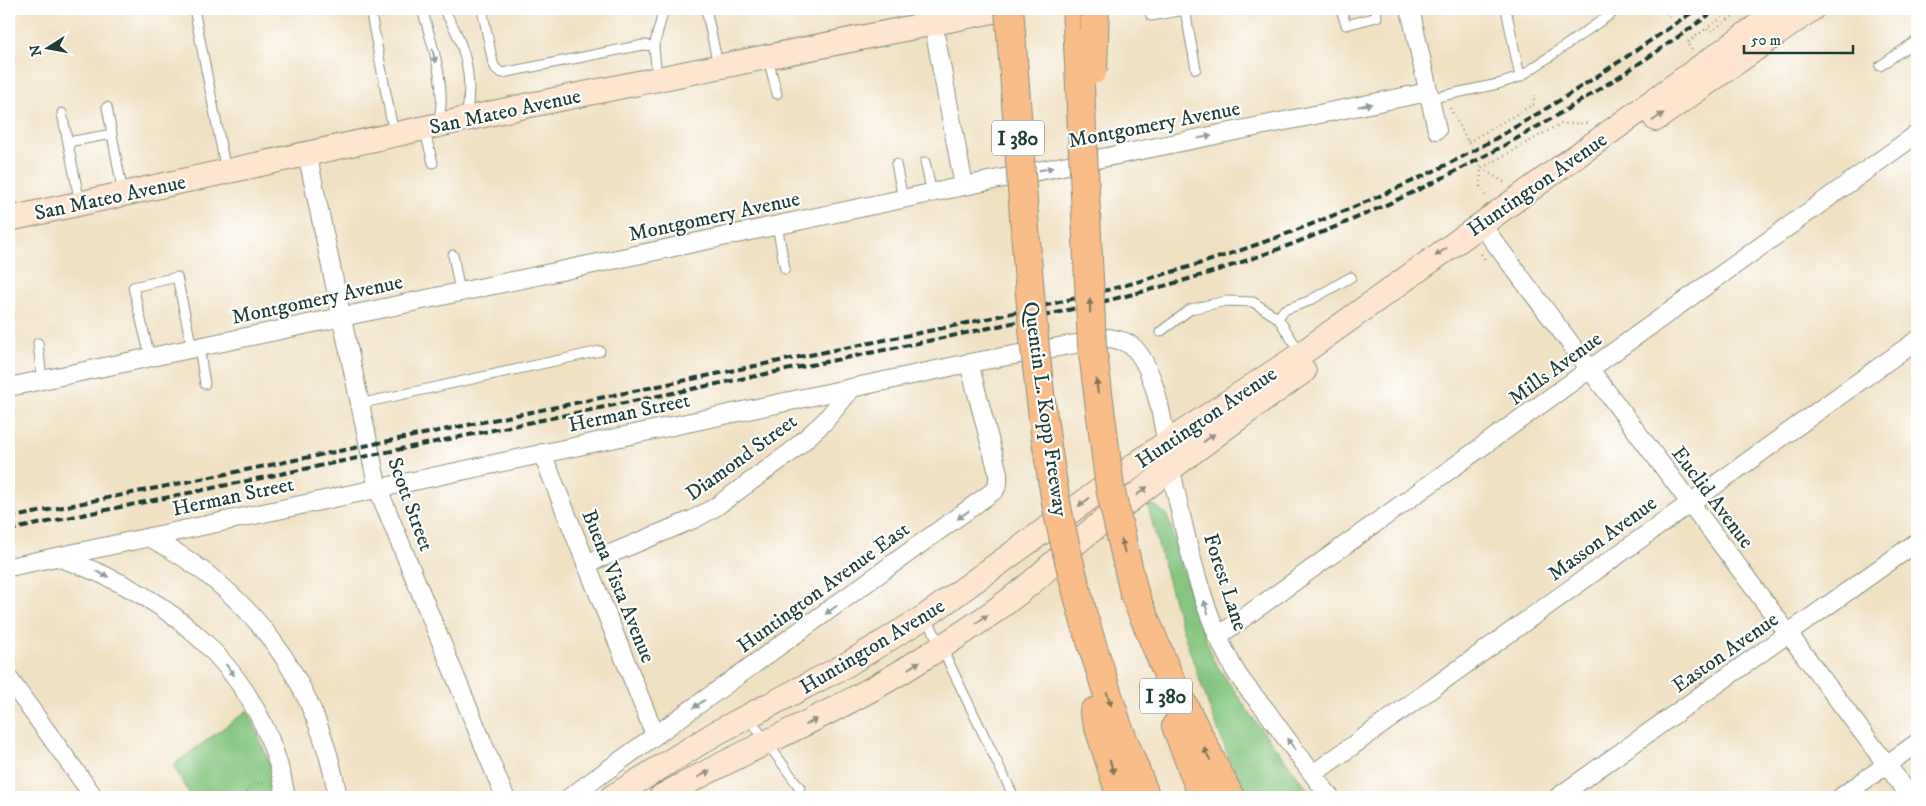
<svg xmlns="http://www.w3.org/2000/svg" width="1926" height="806" viewBox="0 0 1926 806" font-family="'IM FELL DW Pica',serif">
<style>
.green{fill:#84c67f;stroke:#52825a}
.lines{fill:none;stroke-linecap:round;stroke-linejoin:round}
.lane-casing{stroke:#888f7c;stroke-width:11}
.street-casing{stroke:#888f7c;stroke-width:20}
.secondary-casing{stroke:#888f7c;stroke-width:26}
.highway-casing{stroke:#888f7c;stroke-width:30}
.path{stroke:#888f7c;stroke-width:2.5;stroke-dasharray:1 4;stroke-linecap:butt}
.lane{stroke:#fff;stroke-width:9}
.street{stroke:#fff;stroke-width:18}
.secondary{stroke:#fde5d0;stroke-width:24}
.highway{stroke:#f9bd89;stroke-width:28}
.rail{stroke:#1f3d34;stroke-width:4;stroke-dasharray:8 4;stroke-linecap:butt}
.highway-bridge-casing{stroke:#888f7c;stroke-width:30;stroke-linecap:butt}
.highway-bridge{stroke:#f9bd89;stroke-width:28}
.oneway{fill:#8f9e9a}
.oneway2{fill:#8e9182}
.oneway3{fill:#81775a}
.labels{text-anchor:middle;stroke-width:4.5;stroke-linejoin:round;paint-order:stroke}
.shield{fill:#fff;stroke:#627771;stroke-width:1}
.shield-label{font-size:20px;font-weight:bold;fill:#1f3d34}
.street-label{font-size:21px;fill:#1f3d34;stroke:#fff}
</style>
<rect width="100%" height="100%" fill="#fff"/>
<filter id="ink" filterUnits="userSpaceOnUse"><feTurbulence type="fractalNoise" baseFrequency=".02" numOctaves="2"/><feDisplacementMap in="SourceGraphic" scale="10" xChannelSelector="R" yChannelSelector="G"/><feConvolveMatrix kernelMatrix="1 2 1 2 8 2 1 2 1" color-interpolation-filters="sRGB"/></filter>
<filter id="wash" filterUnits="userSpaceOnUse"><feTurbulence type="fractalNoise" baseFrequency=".0096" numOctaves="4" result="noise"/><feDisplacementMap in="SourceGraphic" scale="20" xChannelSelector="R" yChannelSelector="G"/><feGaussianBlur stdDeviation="1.12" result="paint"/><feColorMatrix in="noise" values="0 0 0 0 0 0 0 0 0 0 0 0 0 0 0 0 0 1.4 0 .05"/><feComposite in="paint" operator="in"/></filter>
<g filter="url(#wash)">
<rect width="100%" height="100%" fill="#f1e1c3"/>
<path class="green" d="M 1154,505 L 1166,514 L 1170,524 L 1191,598 L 1214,661 L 1255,721 L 1314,797 L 1246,797 C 1204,703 1173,606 1148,506 Z
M 248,710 C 260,739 272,766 278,797 L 191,797 L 173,765 Z"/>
</g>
<g filter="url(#ink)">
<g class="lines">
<defs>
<path id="lane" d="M 194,9 L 226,171
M 370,9 L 394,135
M 422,9 C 432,44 448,87 438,123
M 443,9 C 465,42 474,78 466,117
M 482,9 L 493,63 L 496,69 L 502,73 L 643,45 L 654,46
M 706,9 L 718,65
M 1150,9 L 1151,16 L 1185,10 L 1196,69
M 1341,9 L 1346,25 L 1377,17 L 1376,9
M 1506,9 L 1520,77
M 768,58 L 777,94
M 1880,66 L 1917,40
M 657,78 L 654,46 L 664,9
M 1429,92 L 1437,97 L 1498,84 L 1520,77 L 1618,9
M 107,107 L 123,194
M 62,113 L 80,203
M 424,128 L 433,163
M 68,142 L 112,134
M 925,162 L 932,193
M 896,164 L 903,199
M 777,225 L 785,269
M 453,255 L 460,292
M 1160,332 L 1191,309 L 1226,301 L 1253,302 L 1278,318
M 38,343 L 42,380
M 199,347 L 205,384
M 1301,354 L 1278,318 L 1284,310 L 1309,301 L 1351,277
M 150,357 L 133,287 L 177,277 L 192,348
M 359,404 L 600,351
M 927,618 L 1014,797
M 749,718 L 800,788"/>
<path id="street" d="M 1410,9 L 1437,130
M 933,23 L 964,186
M 307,153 L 378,489 L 505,797
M 1480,223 L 1911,797
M 9,387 L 964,186 L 1428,92
M 542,453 L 655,735
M 149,537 C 254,592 317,682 338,797
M 57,557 C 173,595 264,673 286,797
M 586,564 L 694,519 L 714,508 L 791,452 L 825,421 L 852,388
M 9,567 L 969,363 L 1109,338 C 1120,340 1129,342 1136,350 C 1161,379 1166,450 1175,488 C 1188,549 1203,612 1233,667 C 1241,682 1254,696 1265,709 C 1286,739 1308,768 1330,797
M 1217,637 L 1917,134
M 9,679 L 94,797
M 1313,774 L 1917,340
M 570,797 L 995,490 L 998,483 L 998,473 L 969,363
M 1558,797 L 1917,542
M 1841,797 L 1917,743"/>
<path id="secondary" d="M 1656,119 L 1812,9
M 9,219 L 525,106 L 1003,9
M 612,797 L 716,733 L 846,665 L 926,616 L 1153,452 L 1301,354 L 1781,9
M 661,797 C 746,748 839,713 922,659 C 959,636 997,611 1031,583 C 1051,566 1071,546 1092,530 C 1161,475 1232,422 1304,371"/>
<path id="highway" d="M 1076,9 L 1078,43
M 1134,593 L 1169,677 L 1230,797
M 1084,619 L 1118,727 L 1146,797
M 1094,712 L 1121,797
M 1176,726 L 1203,797"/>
</defs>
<use href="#lane" class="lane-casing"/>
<use href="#street" class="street-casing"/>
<use href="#secondary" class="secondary-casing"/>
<use href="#highway" class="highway-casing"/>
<path class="path" d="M 1663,9 L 1669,17 L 1680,9
M 1735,9 L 1707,28 L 1710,32 L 1743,9
M 1692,50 L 1687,43 L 1707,28
M 1450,108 L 1469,144
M 1468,142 L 1534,104 L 1534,95
M 1481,166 L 1480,186 L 1486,196
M 1482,168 L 1560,124 L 1589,123
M 1482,168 L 1505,183
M 1481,254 L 1486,261
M 245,797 L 251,785 L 267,782
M 266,797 L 266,787"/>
<use href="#lane" class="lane"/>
<use href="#street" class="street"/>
<use href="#secondary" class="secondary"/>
<use href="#highway" class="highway"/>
<path class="rail" d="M 9,518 C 254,468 500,419 745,368 C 931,330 1121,298 1299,229 C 1374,200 1449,167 1517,126 C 1579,90 1638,49 1697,9
M 9,530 C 237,483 464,436 692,389 C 813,364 935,341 1056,313 C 1117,298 1179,284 1239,263 C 1411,205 1571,116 1717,9"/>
<defs>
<path id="highway-bridge" d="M 1009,9 C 1023,173 1027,339 1056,502 C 1063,541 1074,580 1084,619
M 1078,43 L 1092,345 L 1110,488 L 1134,593
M 1093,70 L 1095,9"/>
</defs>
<use href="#highway-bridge" class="highway-bridge-casing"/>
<use href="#highway-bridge" class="highway-bridge"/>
</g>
<defs><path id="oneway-solid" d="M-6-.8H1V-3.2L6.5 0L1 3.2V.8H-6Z" transform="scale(1.25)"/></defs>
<g class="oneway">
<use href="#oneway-solid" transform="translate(434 56) rotate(76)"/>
<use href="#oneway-solid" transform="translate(1365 105) rotate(-11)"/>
<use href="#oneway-solid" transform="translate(1205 137) rotate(-11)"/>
<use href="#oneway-solid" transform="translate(1046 169) rotate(-11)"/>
<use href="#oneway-solid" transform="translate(963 515) rotate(144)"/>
<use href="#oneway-solid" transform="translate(102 574) rotate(24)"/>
<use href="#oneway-solid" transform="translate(1206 607) rotate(-108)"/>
<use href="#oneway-solid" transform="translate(831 610) rotate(144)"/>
<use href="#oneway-solid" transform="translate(230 670) rotate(54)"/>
<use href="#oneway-solid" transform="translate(699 704) rotate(144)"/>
<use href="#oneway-solid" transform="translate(1291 744) rotate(-127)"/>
</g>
<g class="oneway2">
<use href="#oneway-solid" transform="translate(1658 117) rotate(-35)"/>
<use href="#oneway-solid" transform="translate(1441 252) rotate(144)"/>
<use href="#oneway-solid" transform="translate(1209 438) rotate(-36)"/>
<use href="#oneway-solid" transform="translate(1142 491) rotate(-38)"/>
<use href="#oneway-solid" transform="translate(1084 502) rotate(144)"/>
<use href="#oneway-solid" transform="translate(982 619) rotate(-36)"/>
<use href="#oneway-solid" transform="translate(914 665) rotate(-32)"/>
<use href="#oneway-solid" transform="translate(811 722) rotate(-26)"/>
<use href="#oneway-solid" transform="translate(704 774) rotate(-28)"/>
</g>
<g class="oneway3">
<use href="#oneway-solid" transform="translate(1090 306) rotate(-92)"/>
<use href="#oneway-solid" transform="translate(1097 386) rotate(-97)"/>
<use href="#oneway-solid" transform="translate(1123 546) rotate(-103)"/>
<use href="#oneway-solid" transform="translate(1109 699) rotate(71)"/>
<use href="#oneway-solid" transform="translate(1207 754) rotate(-118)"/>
<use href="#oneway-solid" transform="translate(1112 767) rotate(72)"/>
</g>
</g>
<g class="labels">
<g class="shield">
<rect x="992" y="120.5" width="52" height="35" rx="4"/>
<rect x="1140" y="678.5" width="52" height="35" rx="4"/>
</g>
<g class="shield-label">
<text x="1018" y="145">I 380</text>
<text x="1166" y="703">I 380</text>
</g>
<g class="street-label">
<text transform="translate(505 111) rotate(-12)" y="7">San Mateo Avenue</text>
<text transform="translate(1154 124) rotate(-11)" y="7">Montgomery Avenue</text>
<text transform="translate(1537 184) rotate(-35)" y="7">Huntington Avenue</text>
<text transform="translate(110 197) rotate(-12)" y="7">San Mateo Avenue</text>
<text transform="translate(714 216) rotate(-12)" y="7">Montgomery Avenue</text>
<text transform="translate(317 299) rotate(-12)" y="7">Montgomery Avenue</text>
<text transform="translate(1555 368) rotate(-36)" y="7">Mills Avenue</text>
<text transform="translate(1046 409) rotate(82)" y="7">Quentin L. Kopp Freeway</text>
<text transform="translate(629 412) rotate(-12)" y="7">Herman Street</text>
<text transform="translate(1206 417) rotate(-34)" y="7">Huntington Avenue</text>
<text transform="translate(741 457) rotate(-36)" y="7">Diamond Street</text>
<text transform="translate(233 496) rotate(-12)" y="7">Herman Street</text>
<text transform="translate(1713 497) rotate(53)" y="7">Euclid Avenue</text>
<text transform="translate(411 504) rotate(70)" y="7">Scott Street</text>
<text transform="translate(1602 538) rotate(-36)" y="7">Masson Avenue</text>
<text transform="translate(1226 582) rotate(72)" y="7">Forest Lane</text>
<text transform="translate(619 586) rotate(68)" y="7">Buena Vista Avenue</text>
<text transform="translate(823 587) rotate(-36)" y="7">Huntington Avenue East</text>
<text transform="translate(872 646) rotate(-31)" y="7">Huntington Avenue</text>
<text transform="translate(1725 652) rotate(-35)" y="7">Easton Avenue</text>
</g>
</g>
<rect width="1926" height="806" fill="none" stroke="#fff" stroke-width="30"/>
<g transform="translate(48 48) rotate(259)" stroke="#ffffff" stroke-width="4" paint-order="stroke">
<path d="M0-4L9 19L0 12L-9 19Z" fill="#1f3d34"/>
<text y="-8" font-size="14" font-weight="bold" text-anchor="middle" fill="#1f3d34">N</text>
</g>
<path d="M1744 45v8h109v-8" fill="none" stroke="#1f3d34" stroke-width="2.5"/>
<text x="1751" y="45" font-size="15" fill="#1f3d34" stroke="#ffffff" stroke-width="4" paint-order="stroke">50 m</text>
</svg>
